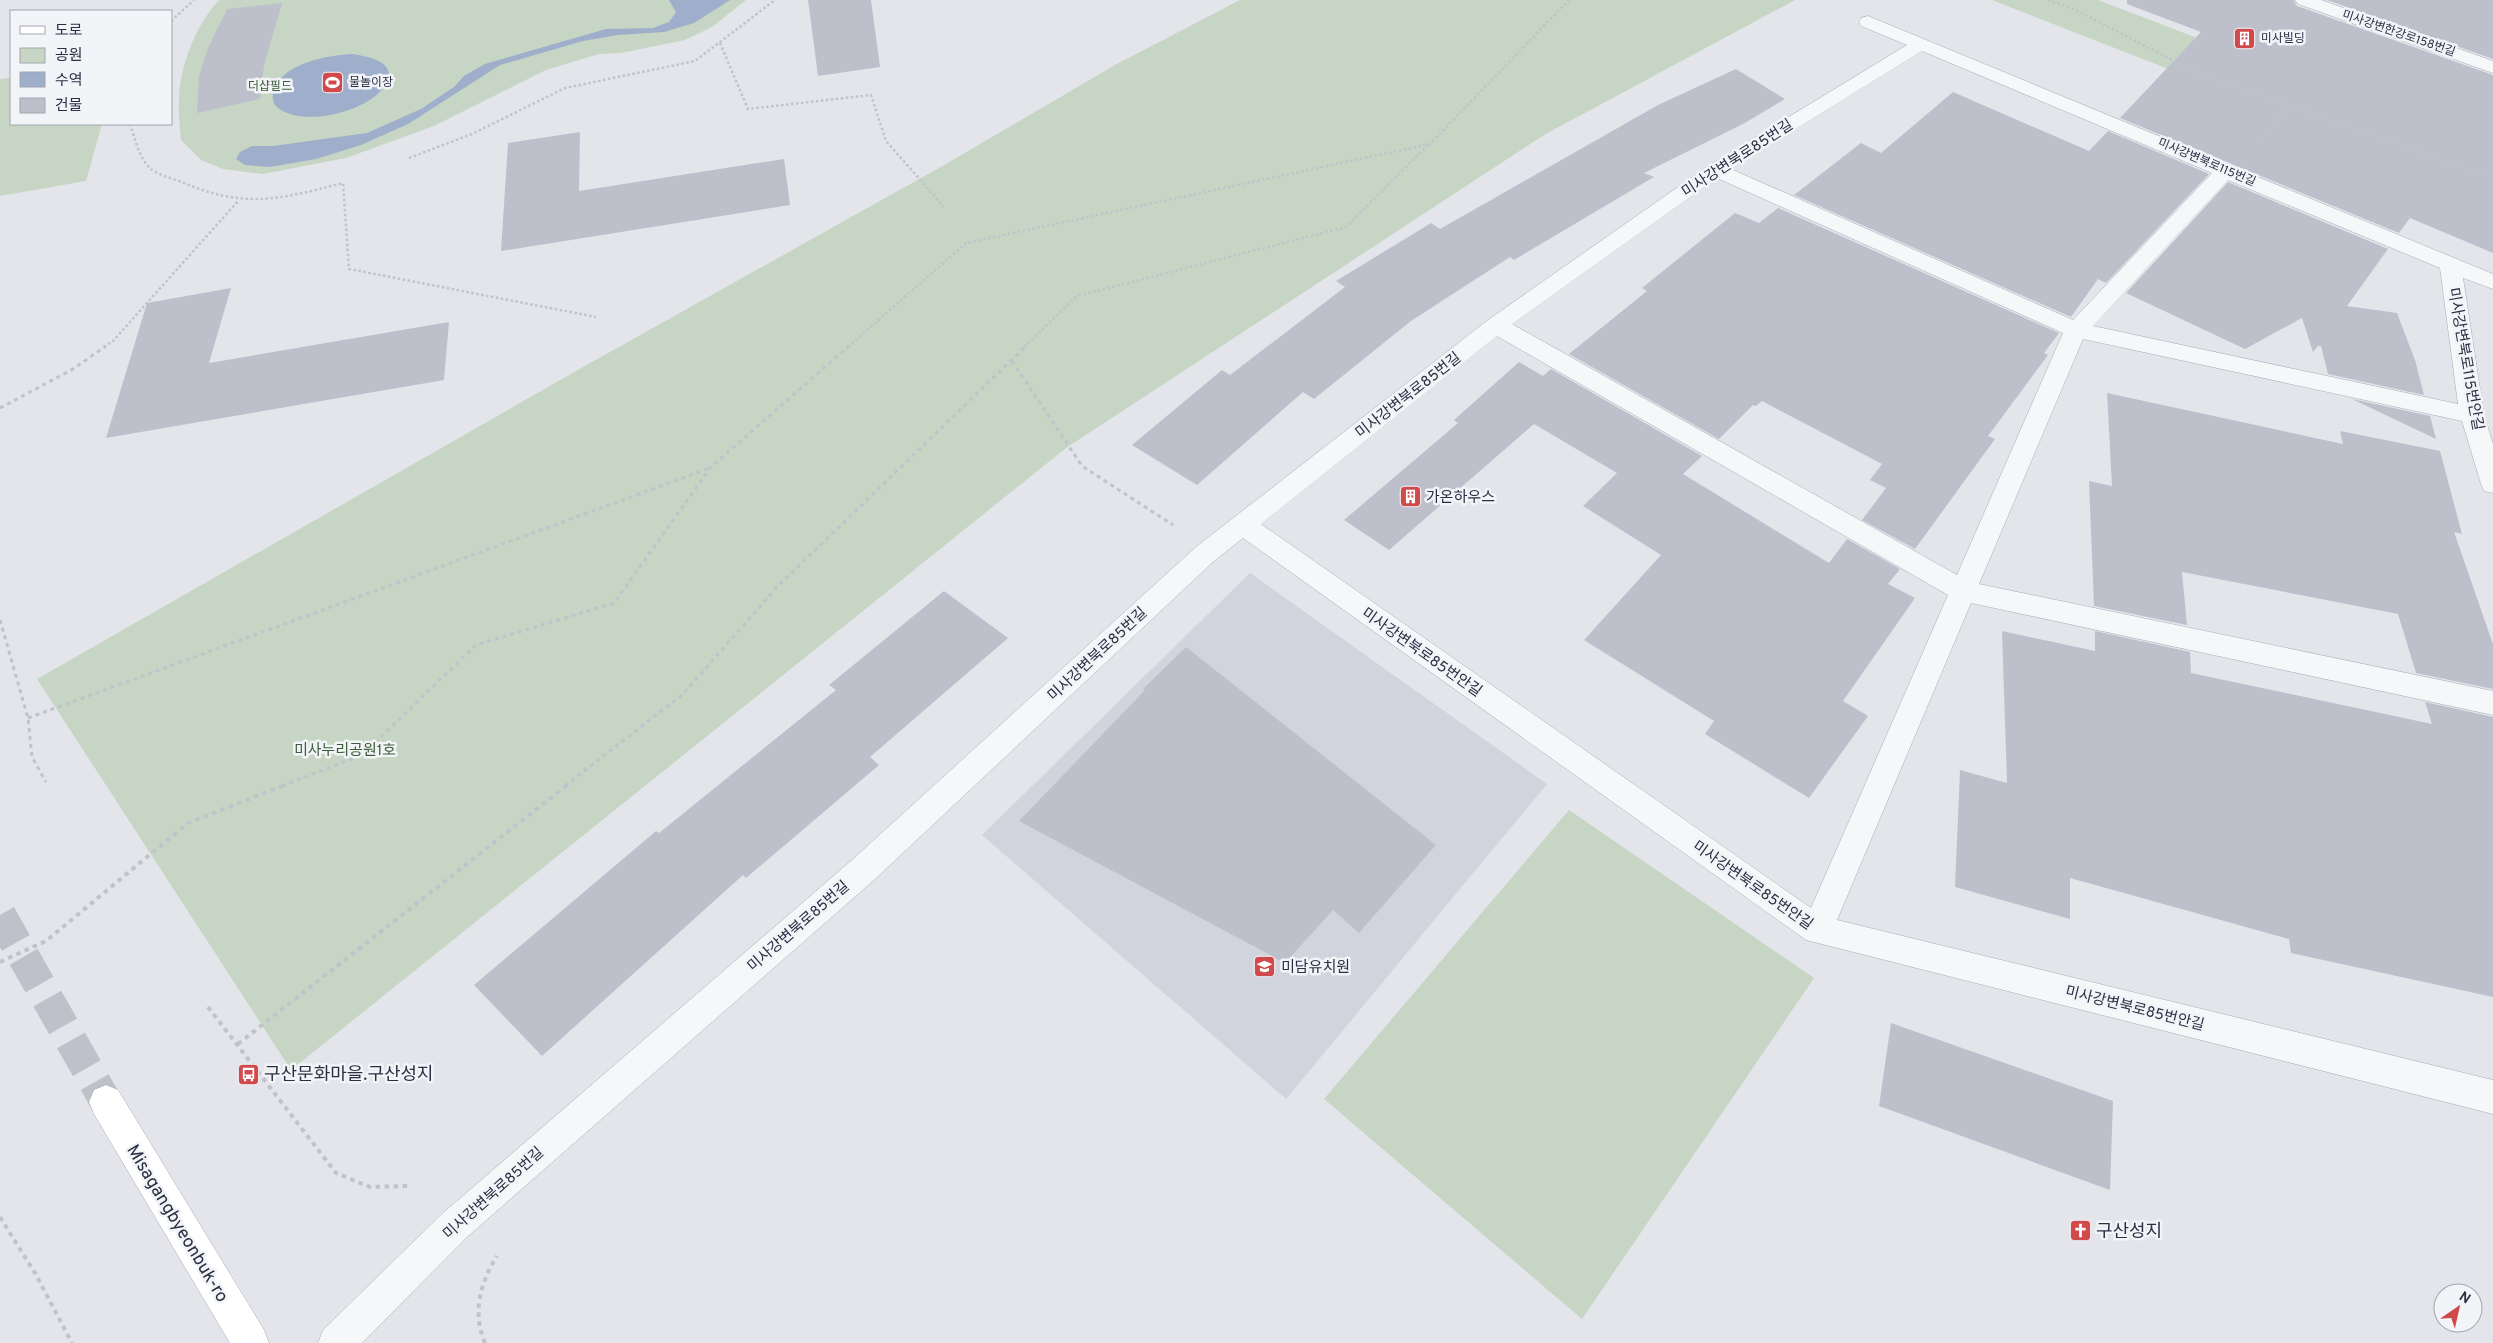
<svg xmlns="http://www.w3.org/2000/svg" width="2493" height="1343" viewBox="0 0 2493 1343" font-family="Overpass,'Noto Sans KR',sans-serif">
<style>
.built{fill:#d1d4dd}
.green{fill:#c6d5c4}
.water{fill:#9eaecb}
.building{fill:#bdc0cb}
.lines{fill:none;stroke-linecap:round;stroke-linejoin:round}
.secondary-tunnel{stroke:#bec1ca;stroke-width:32;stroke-dasharray:32 16;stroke-linecap:butt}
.minor-casing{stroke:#a8abb6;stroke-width:1}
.secondary-casing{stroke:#a8abb6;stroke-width:1}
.path-far2{stroke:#c1c3ca;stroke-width:2.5;stroke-dasharray:2.5 2.5;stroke-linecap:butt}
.path-far1{stroke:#c1c3ca;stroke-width:3;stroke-dasharray:4 4;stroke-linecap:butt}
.path{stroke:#c1c3ca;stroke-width:4;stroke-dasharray:4.5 4.5;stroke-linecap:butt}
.minor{fill:#f6f7f9;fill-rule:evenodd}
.secondary{fill:#fff;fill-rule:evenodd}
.labels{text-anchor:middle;stroke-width:5;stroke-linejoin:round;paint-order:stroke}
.far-street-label{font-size:12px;fill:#2a3044;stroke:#f3f4f8}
.far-poi-label{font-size:12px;fill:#2a3044;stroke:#f3f4f8;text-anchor:start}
.far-park-label{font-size:12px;fill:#3a5f38;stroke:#f3f4f8}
.street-label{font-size:15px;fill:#2a3044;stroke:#f3f4f8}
.poi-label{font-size:15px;fill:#2a3044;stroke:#f3f4f8;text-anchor:start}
.park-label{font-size:15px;fill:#3a5f38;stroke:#f3f4f8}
.near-poi-label{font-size:18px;fill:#2a3044;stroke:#f3f4f8;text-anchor:start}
.near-street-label{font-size:18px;fill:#2a3044;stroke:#f3f4f8}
</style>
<rect width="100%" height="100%" fill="#e3e5eb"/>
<path class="built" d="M 1250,573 L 1547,784 L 1286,1099 L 982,835 Z"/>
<path class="green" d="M 219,0 L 746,0 L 712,27 L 685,40 L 621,53 L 599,54 L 546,70 L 434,126 L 346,158 L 263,174 L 223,169 L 201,160 L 181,140 C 180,127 178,113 179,101 C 179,68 196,24 219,0 Z
M 1240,0 L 1795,0 L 1544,135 L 1066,448 L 291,1070 L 37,679 L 576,371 L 946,164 L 1115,65 Z
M 1992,0 L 2098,0 L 2493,151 L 2493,196 Z
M 11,78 L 11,124 L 102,124 L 86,181 L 0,196 L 0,79 Z
M 1569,810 L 1814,978 L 1582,1319 L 1324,1099 Z"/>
<path class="water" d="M 669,0 L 730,0 L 694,23 L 664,32 L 618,35 L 583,41 L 500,65 L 408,124 L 361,145 L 316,159 L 270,167 L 245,165 L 236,159 L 240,152 L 252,146 L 273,146 L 367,133 L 421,109 L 454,87 L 464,76 L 485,64 L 606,29 L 653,28 L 669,22 L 676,12 Z
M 351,54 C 369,56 401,63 384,87 C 367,112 300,129 276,106 C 273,103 272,97 273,92 C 282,63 325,56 351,54 Z"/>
<path class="building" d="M 808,0 L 871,0 L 880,67 L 818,76 Z
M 2127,0 L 2293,0 L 2297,6 L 2493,75 L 2493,253 L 2410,218 L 2399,233 L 2120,118 L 2201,32 L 2127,4 Z
M 2327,0 L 2493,0 L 2493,59 Z
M 282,3 L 264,65 L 260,99 L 197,113 L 199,76 L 208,48 L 227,9 Z
M 1736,69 L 1785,99 L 1743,124 L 1644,173 L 1654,177 L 1514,260 L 1510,257 L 1411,321 L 1314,399 L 1303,392 L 1197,485 L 1132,445 L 1222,370 L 1230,375 L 1345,287 L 1336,281 L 1431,223 L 1440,229 L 1658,105 Z
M 1953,92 L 2089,151 L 2108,131 L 2209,174 L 2106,283 L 2098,279 L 2071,317 L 1794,195 L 1861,143 L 1881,153 Z
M 580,132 L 579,191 L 784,159 L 790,205 L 501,251 L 508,143 Z
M 2228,182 L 2388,249 L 2347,306 L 2397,313 L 2415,360 L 2424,395 L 2328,374 L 2321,346 L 2318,346 L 2313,352 L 2302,318 L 2245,349 L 2126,293 Z
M 1778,208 L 2059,333 L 2044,353 L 2048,355 L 1988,436 L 1995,439 L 1915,549 L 1862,520 L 1886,488 L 1870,480 L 1882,464 L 1762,401 L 1756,406 L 1753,405 L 1719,439 L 1569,354 L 1647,291 L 1642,288 L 1735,213 L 1759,223 Z
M 231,288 L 209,363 L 449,322 L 444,380 L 106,438 L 147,303 Z
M 1519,362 L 1543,376 L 1551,369 L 1702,456 L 1683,474 L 1829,563 L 1847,539 L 1900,569 L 1888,584 L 1915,598 L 1843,701 L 1868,716 L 1809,798 L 1705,734 L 1714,721 L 1584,640 L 1661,555 L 1583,506 L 1617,473 L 1534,424 L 1389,550 L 1344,520 L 1458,423 L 1454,420 Z
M 2107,393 L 2343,444 L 2340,431 L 2440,451 L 2462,534 L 2454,532 L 2493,644 L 2493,689 L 2416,673 L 2398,614 L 2182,572 L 2187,625 L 2094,606 L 2089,481 L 2112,486 Z
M 2352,399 L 2430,416 L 2436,439 Z
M 944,591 L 1008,638 L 870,757 L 879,765 L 746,878 L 743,875 L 542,1056 L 474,985 L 656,831 L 659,833 L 836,690 L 829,685 Z
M 2002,631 L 2095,651 L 2095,631 L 2190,652 L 2191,673 L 2432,724 L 2425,702 L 2493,717 L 2493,997 L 2291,953 L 2289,939 L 2070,878 L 2070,919 L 1955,887 L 1960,770 L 2007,783 Z
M 1186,647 L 1436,845 L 1359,933 L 1333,910 L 1285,963 L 1019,821 L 1145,690 L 1143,689 Z
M 1891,1023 L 2113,1101 L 2110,1190 L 1879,1106 Z"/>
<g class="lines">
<path class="secondary-tunnel" d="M 0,915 L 106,1102"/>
<defs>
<path id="minor" d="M 2295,0 L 2321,0 L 2493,61 L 2493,73 L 2298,4 Z
M 1868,16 L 2493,274 L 2493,289 L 2463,278 L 2484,415 L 2493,444 L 2493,493 L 2484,491 L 2481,484 L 2462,421 L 2083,339 L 1979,584 L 2493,691 L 2493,715 L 1971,603 L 1837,920 L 2493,1080 L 2493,1114 L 1806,940 L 1243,538 L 1214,561 L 874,880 L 467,1237 L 362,1343 L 318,1343 L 323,1330 L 443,1213 L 852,860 L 1196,547 L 1488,320 L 1708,166 L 1907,45 L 1861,26 L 1859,22 L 1861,18 ZM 1922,51 L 2212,173 L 2073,320 L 1731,169 ZM 1717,178 L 2063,333 L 1957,575 L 1512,324 ZM 2228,180 L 2440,268 L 2458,404 L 2093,326 ZM 1497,336 L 1948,595 L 1811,908 L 1261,524 Z"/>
<path id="secondary" d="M 106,1085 L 118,1090 L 264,1330 L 269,1343 L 230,1343 L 94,1114 L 89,1102 L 94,1090 Z"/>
</defs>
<use href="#minor" class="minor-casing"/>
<use href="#secondary" class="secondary-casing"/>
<path class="path-far2" d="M 2048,0 L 2074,9 L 2197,73 L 2493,178
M 171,21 L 194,0
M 720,43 L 748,109 L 871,95 L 886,141 L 944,207
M 130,124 C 135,138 139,159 151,169 C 158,175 171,178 179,181 C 243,209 278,200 343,183 L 349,269 L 596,317
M 2259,143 L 2289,106
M 409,158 L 472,134 L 565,88 L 695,61 L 775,0
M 104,347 L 113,341 L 239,200
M 848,347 L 966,243 L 1430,144 L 1569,0
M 1024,347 L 1077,296 L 1346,227 L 1429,144"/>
<path class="path-far1" d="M 1012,361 L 1082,466 L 1173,525
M 0,408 L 73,369 L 106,346
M 0,620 L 28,718 L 32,757 L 46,782
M 28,718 L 710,468
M 282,786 L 362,755 L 476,645 L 614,603 L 711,467 L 849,346
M 565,786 L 683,694 L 777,587 L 1026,346"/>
<path class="path" d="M 0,962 L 46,941 L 188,823 L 285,785
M 208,1007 L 336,1173 L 370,1187 L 408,1186
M 238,1044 L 567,785
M 0,1217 L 35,1273 L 72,1343
M 485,1343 C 472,1313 480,1283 497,1256"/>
<use href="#minor" class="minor"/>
<use href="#secondary" class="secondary"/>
</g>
<defs>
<symbol id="building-square" viewBox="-11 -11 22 22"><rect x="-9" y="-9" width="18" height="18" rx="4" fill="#d0494b" stroke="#f3f4f8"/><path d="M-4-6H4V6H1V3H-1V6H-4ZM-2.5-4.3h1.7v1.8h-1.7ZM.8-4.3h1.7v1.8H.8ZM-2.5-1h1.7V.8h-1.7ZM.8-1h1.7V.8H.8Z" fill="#fff"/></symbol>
<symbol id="stadium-square" viewBox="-11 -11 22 22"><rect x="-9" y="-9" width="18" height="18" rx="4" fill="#d0494b" stroke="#f3f4f8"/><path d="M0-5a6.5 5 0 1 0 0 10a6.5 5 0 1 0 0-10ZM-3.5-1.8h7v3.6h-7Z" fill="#fff"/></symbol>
<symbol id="school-square" viewBox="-11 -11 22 22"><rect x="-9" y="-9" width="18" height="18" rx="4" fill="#d0494b" stroke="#f3f4f8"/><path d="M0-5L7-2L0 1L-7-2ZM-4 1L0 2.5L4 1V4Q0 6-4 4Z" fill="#fff"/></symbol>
<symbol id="bus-square" viewBox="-11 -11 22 22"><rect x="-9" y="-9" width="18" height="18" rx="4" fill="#d0494b" stroke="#f3f4f8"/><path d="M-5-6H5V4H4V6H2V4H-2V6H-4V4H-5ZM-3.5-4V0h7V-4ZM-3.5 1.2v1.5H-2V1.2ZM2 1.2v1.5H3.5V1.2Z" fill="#fff"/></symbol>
<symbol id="church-square" viewBox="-11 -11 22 22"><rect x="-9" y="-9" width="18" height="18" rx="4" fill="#d0494b" stroke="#f3f4f8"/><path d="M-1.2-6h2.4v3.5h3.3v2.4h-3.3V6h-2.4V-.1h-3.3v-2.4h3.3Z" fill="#fff"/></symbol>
</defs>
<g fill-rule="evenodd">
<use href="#building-square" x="2232" y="26" width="25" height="25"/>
<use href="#stadium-square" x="320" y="70" width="25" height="25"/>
<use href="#building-square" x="1398" y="484" width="25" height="25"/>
<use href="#school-square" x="1252" y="954" width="25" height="25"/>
<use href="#bus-square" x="236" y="1062" width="25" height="25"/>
<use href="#church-square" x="2068" y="1218" width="25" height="25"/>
</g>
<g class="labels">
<g class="far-street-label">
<text transform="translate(2399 33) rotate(19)" y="4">미사강변한강로158번길</text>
<text transform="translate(2207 162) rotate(23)" y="4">미사강변북로115번길</text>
</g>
<g class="far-poi-label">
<text x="2261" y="42">미사빌딩</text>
<text x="349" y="86">물놀이장</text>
</g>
<g class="far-park-label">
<text x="270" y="90">더샵필드</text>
</g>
<g class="street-label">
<text transform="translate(1737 158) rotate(-33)" y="5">미사강변북로85번길</text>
<text transform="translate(2466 359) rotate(80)" y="5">미사강변북로115번안길</text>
<text transform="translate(1408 395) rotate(-38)" y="5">미사강변북로85번길</text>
<text transform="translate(1422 652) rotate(35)" y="5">미사강변북로85번안길</text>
<text transform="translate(1097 654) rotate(-43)" y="5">미사강변북로85번길</text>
<text transform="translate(1753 885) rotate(35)" y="5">미사강변북로85번안길</text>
<text transform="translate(798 926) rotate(-41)" y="5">미사강변북로85번길</text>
<text transform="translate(2135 1008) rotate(14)" y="5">미사강변북로85번안길</text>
<text transform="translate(493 1193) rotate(-42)" y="5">미사강변북로85번길</text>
</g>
<g class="poi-label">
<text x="1426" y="502">가온하우스</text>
<text x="1281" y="972">미담유치원</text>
</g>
<g class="park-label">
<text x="345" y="755">미사누리공원1호</text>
</g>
<g class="near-poi-label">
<text x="264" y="1080">구산문화마을.구산성지</text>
<text x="2096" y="1237">구산성지</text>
</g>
<g class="near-street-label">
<text transform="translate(178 1223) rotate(59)" y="6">Misagangbyeonbuk-ro</text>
</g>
</g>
<rect x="10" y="10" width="162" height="115" fill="#f3f4f8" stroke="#a3a6b0"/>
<rect x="20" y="26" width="25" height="8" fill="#ffffff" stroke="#a3a6b0"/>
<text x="55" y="35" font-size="15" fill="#2a3044">도로</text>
<rect x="20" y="48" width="25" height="15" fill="#c6d5c4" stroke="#a3a6b0"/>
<text x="55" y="60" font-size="15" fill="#2a3044">공원</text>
<rect x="20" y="72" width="25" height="15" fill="#9eaecb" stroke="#a3a6b0"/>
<text x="55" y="85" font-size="15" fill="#2a3044">수역</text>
<rect x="20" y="98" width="25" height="15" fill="#bdc0cb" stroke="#a3a6b0"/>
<text x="55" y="110" font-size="15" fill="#2a3044">건물</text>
<g transform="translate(2458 1308) rotate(34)"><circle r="24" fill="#f3f4f8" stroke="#a3a6b0"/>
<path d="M0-4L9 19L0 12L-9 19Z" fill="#d0494b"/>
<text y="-8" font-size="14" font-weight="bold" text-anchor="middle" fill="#2a3044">N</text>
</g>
</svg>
